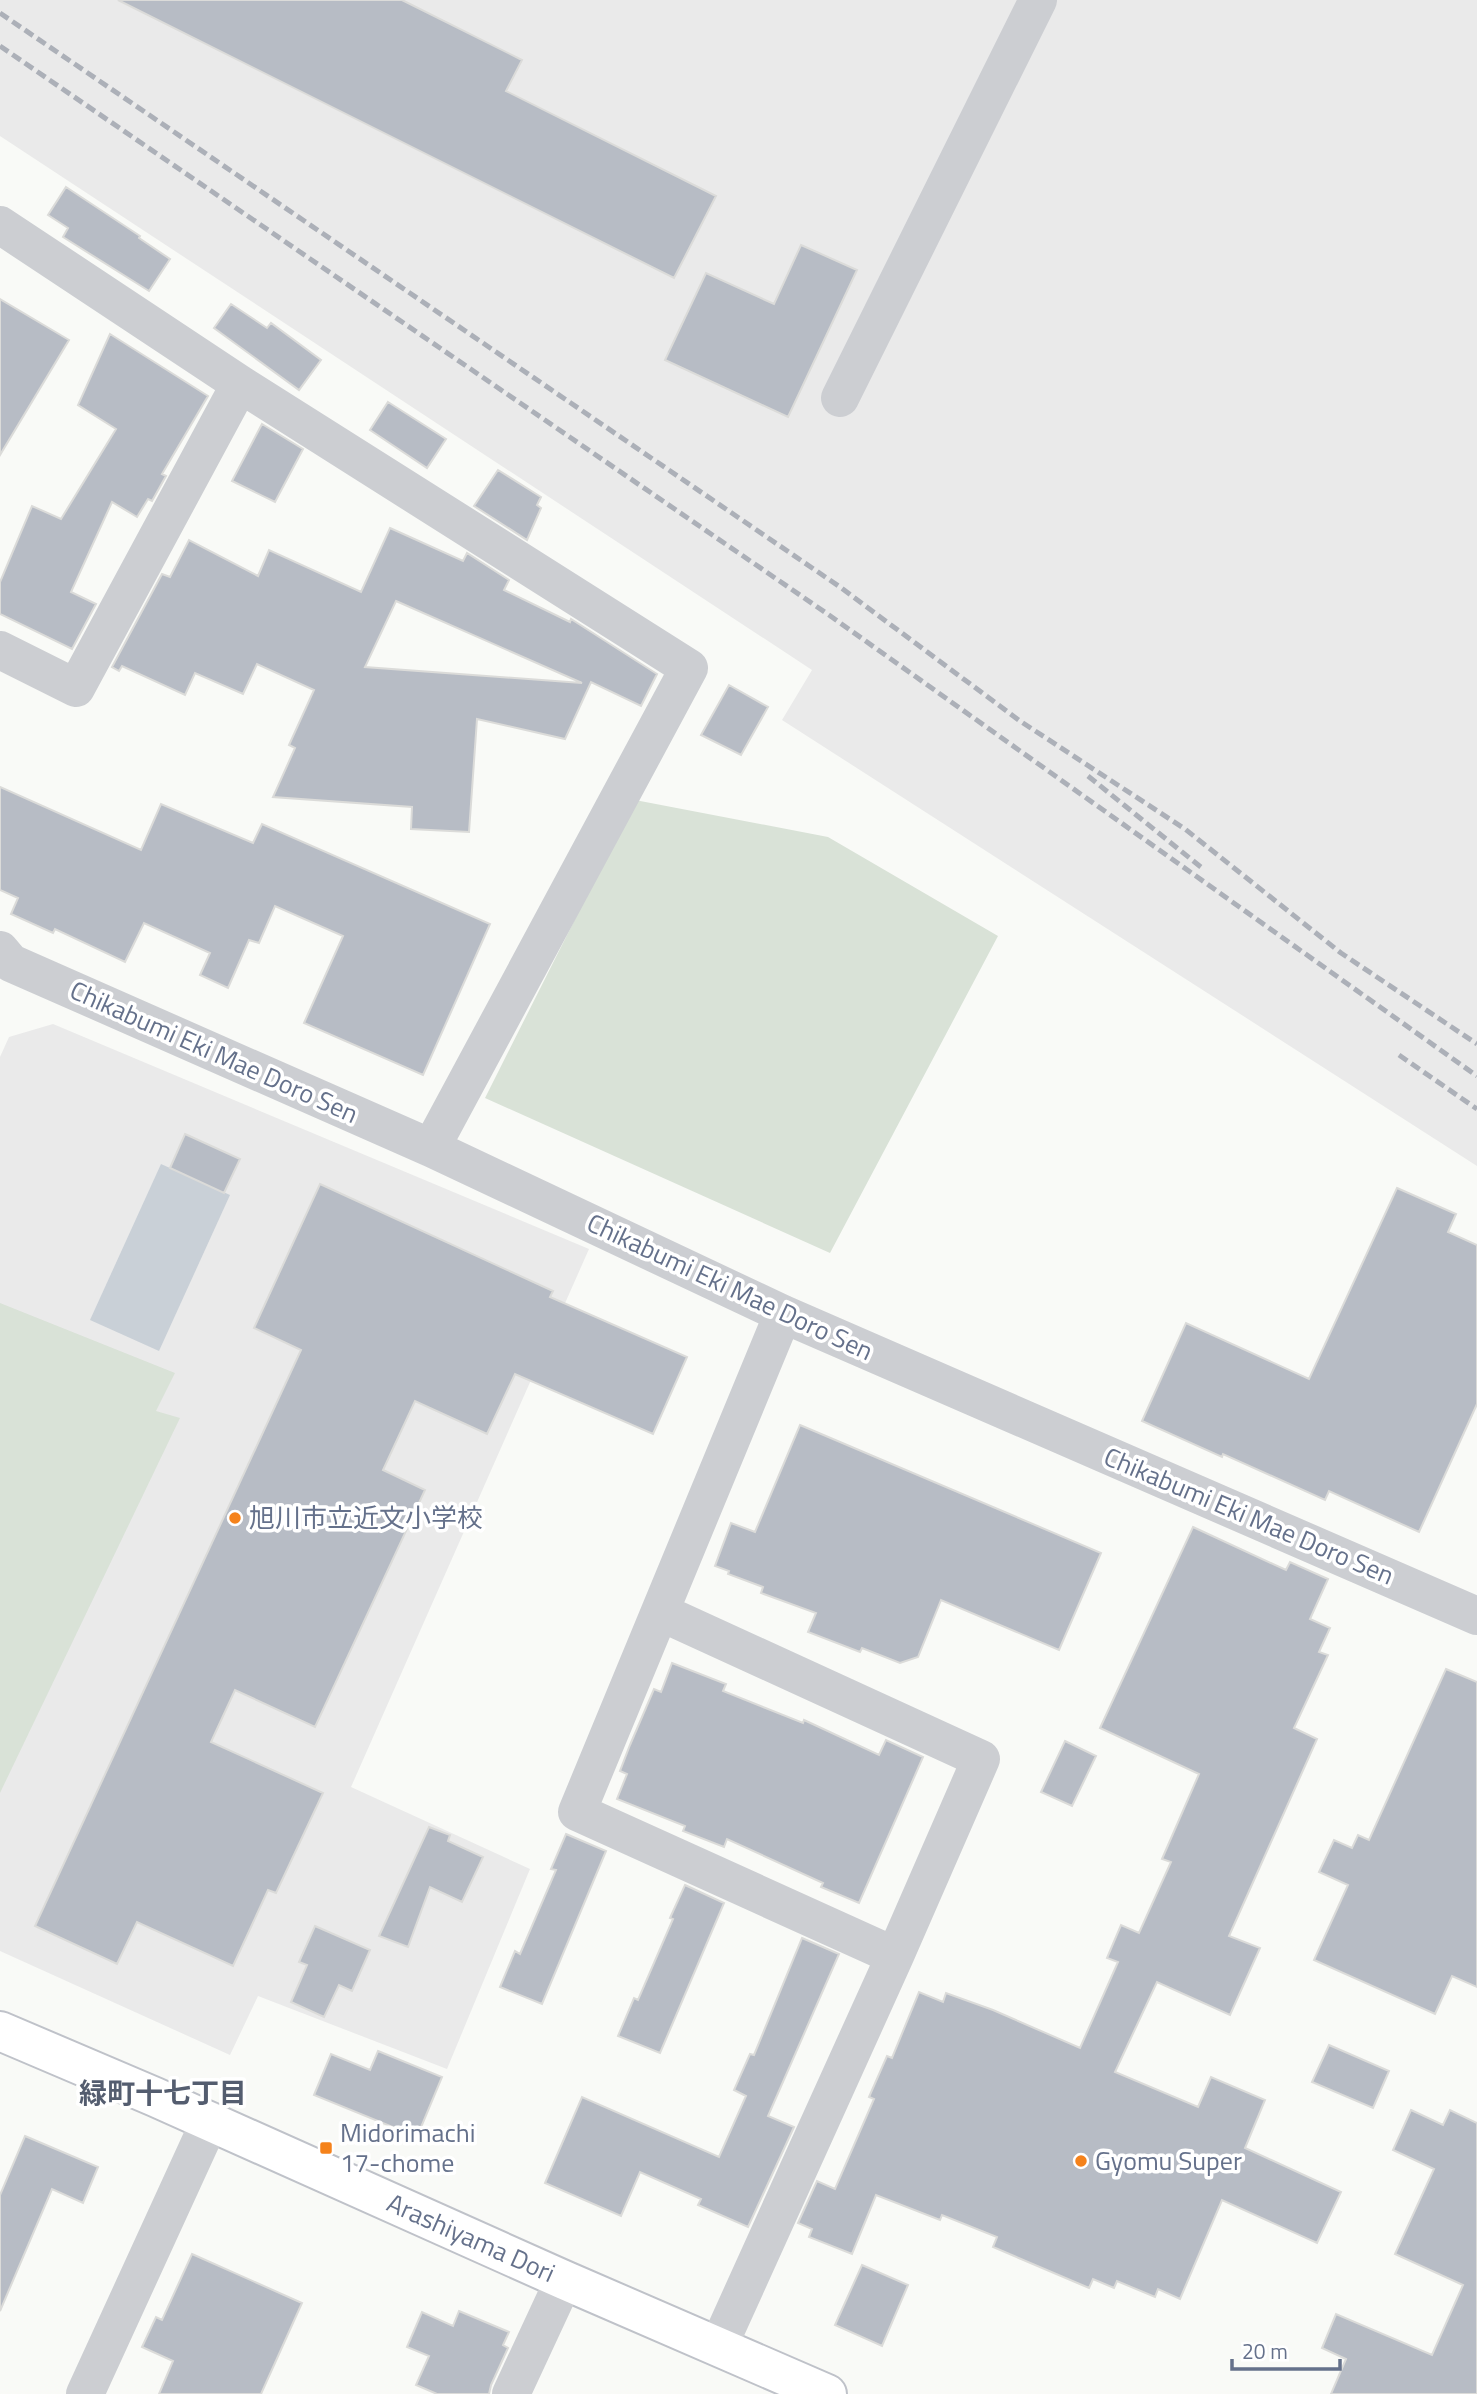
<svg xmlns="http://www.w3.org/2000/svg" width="1477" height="2394" viewBox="0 0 1477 2394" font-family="'Titillium Web','Noto Sans JP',sans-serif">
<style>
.built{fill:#eaeaea}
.green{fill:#d9e2d7}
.water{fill:#c9d0d7}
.building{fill:#b7bcc5;stroke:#dbdbd9;stroke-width:2;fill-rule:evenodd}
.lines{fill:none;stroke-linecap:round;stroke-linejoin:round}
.secondary-casing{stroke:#bfc2c9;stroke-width:42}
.street{stroke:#ccced2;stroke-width:38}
.secondary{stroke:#fff;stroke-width:38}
.rail{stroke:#acb0b8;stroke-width:5;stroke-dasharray:10 5;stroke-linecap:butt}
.poi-dot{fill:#f5821b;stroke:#fff;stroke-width:2.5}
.labels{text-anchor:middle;stroke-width:7;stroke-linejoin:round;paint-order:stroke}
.street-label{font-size:26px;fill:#65718b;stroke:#fff}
.poi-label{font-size:26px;fill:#65718b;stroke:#fff;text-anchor:start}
.neighbourhood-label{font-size:28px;font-weight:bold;fill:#545d6f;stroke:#fff}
</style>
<rect width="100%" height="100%" fill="#f9faf7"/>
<path class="built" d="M 0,0 L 1477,0 L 1477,1166 L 782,720 L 812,670 L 0,136 Z
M 53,1024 L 589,1249 L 351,1787 L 530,1869 L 447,2069 L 258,1996 L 230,2055 L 0,1951 L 0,1057 L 9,1037 Z"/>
<path class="green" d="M 635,800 L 828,837 L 998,936 L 830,1253 L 485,1098 Z
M 0,1303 L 175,1373 L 156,1411 L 180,1418 L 0,1793 Z"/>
<path class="water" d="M 161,1164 L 230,1195 L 159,1351 L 90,1320 Z"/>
<path class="building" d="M 118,0 L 402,0 L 522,60 L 506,91 L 716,196 L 674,278 Z
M 66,187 L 140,236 L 139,238 L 170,259 L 149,291 L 63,237 L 68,228 L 48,215 Z
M 801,245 L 857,270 L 788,417 L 665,360 L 706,273 L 774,304 Z
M 0,299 L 69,340 L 0,455 Z
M 231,304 L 267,328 L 271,323 L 321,360 L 299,390 L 214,328 Z
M 110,334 L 208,396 L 162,474 L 166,476 L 152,501 L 148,499 L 137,517 L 112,502 L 71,592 L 96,604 L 72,649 L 0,614 L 0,582 L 32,506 L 61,519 L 116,429 L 78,405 Z
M 388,402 L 446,439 L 427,468 L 370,430 Z
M 262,424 L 303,449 L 275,502 L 232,481 Z
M 498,470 L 541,497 L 537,505 L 541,508 L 527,540 L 474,506 Z
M 390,528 L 463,561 L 467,553 L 509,580 L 504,590 L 570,622 L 571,619 L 657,674 L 641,706 L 591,682 L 565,739 L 477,719 L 469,832 L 411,829 L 412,807 L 273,797 L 295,748 L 289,745 L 314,690 L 257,664 L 243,694 L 195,673 L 185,695 L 122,666 L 119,671 L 112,667 L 162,574 L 170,577 L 189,540 L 258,576 L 269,550 L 361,592 ZM 396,601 L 582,683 L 365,667 Z
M 729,685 L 768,707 L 741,755 L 701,735 Z
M 0,787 L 141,850 L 161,804 L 253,843 L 262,824 L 490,924 L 423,1075 L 304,1023 L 343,936 L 275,906 L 259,943 L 249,940 L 228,988 L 200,975 L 210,953 L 144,923 L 125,962 L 55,929 L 53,933 L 11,914 L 18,898 L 0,890 Z
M 185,1134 L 240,1159 L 224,1193 L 170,1168 Z
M 320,1184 L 553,1291 L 550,1297 L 687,1357 L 653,1434 L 515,1374 L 487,1434 L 415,1401 L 383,1470 L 425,1490 L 315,1727 L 235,1690 L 211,1742 L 323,1793 L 276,1893 L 268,1890 L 233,1966 L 137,1922 L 117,1964 L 35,1926 L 301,1350 L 254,1328 Z
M 1397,1188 L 1456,1214 L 1448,1232 L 1477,1245 L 1477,1404 L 1419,1532 L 1329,1491 L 1325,1500 L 1223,1454 L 1222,1457 L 1142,1421 L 1186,1323 L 1309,1379 Z
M 800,1425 L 1101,1553 L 1059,1650 L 941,1600 L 918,1657 L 900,1663 L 862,1648 L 860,1652 L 808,1632 L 816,1613 L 761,1593 L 763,1587 L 728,1574 L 729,1571 L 715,1566 L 731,1523 L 755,1532 Z
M 1193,1527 L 1286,1570 L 1290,1562 L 1328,1579 L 1310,1619 L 1330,1628 L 1319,1652 L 1328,1655 L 1294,1728 L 1317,1739 L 1229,1936 L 1260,1948 L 1230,2015 L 1157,1982 L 1115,2072 L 1198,2107 L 1211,2077 L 1265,2100 L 1245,2148 L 1341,2192 L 1317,2243 L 1222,2200 L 1180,2299 L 1158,2289 L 1155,2297 L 1117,2281 L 1114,2288 L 1093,2279 L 1089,2288 L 993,2247 L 997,2237 L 942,2215 L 940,2220 L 876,2195 L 852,2254 L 809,2237 L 812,2229 L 798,2223 L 817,2181 L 835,2189 L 874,2099 L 869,2097 L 887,2056 L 892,2058 L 919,1992 L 943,2002 L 946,1993 L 993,2010 L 1080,2048 L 1118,1962 L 1107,1958 L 1121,1925 L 1139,1933 L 1171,1862 L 1162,1859 L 1199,1774 L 1100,1728 Z
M 672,1663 L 726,1684 L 723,1691 L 803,1723 L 804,1720 L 879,1755 L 886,1740 L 923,1757 L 859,1903 L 821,1887 L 823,1883 L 727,1839 L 724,1847 L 683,1831 L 685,1826 L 617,1799 L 627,1774 L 620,1771 L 630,1745 L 654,1689 L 661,1692 Z
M 1446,1669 L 1477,1682 L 1477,1987 L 1452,1976 L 1435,2014 L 1314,1960 L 1348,1885 L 1319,1872 L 1334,1840 L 1352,1848 L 1358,1835 L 1369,1840 Z
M 1065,1741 L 1096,1756 L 1072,1806 L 1041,1792 Z
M 429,1827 L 450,1835 L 448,1841 L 483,1857 L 462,1902 L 430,1887 L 408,1947 L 379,1936 Z
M 566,1834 L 606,1851 L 542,2004 L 500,1987 L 515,1951 L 520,1954 L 556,1870 L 551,1869 Z
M 685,1885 L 724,1903 L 660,2053 L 618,2036 L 634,1998 L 638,2000 L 673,1919 L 670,1918 Z
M 315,1926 L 370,1950 L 352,1991 L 339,1985 L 324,2017 L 291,2002 L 307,1965 L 299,1962 Z
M 802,1938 L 839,1954 L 768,2116 L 794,2127 L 748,2227 L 698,2205 L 701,2199 L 640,2172 L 621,2216 L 545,2183 L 582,2097 L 719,2157 L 746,2096 L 734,2090 L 750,2054 L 754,2055 Z
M 1329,2045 L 1389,2071 L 1373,2108 L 1312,2082 Z
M 378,2051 L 442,2077 L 417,2137 L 314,2095 L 331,2054 L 370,2070 Z
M 1411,2110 L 1443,2125 L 1450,2110 L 1477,2123 L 1477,2394 L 1331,2394 L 1346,2359 L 1322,2348 L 1336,2314 L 1432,2355 L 1463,2285 L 1395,2254 L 1434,2169 L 1393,2150 Z
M 25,2136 L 98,2167 L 83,2203 L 52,2189 L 0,2311 L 0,2195 Z
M 192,2254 L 302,2303 L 261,2394 L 159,2394 L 173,2361 L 142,2347 L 156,2317 L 162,2320 Z
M 862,2265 L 908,2285 L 882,2346 L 835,2325 Z
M 459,2311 L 509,2332 L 503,2345 L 508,2348 L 491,2385 L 489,2394 L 437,2394 L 416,2385 L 429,2356 L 407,2347 L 422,2312 L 453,2326 Z"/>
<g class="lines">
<defs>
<path id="secondary" d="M 0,2031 L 155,2097 L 564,2280 L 827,2394"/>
</defs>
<use href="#secondary" class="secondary-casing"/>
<path class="street" d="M 0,225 L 240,384 L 689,668 L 431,1148
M 840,398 L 1038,0
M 0,650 L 76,688 L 240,384
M 0,950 L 11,963 L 431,1148 L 783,1314 L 1477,1616
M 783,1314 L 577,1812 L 895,1956
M 660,1612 L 981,1759 L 895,1956 L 719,2345
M 85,2394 L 210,2121
M 511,2394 L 564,2280"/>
<use href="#secondary" class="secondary"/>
<path class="rail" d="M 0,13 L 840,587 L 1020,721 L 1185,829 L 1341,953 L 1477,1044
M 0,46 L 829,615 L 1477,1076
M 1088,776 L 1202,868
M 1399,1055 L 1477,1109"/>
</g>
<g class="poi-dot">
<circle cx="235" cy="1518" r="7"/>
<rect x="319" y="2141" width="14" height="14" rx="3.5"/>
<circle cx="1081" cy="2161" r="7"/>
</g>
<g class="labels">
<g class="street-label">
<text transform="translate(214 1052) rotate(24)" y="9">Chikabumi Eki Mae Doro Sen</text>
<text transform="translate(730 1287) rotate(25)" y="9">Chikabumi Eki Mae Doro Sen</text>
<text transform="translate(1249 1516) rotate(23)" y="9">Chikabumi Eki Mae Doro Sen</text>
<text transform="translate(471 2238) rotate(24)" y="9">Arashiyama Dori</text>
</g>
<g class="poi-label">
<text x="249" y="1527">旭川市立近文小学校</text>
<text x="340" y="2142">Midorimachi<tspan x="340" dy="30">17-chome</tspan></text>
<text x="1095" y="2170">Gyomu Super</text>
</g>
<g class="neighbourhood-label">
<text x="163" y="2103">緑町十七丁目</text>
</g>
</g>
<path d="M1232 2359v10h108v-10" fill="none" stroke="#65718b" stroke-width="3.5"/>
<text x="1242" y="2359" font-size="21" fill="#65718b" stroke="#ffffff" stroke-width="5" paint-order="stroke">20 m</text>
</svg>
